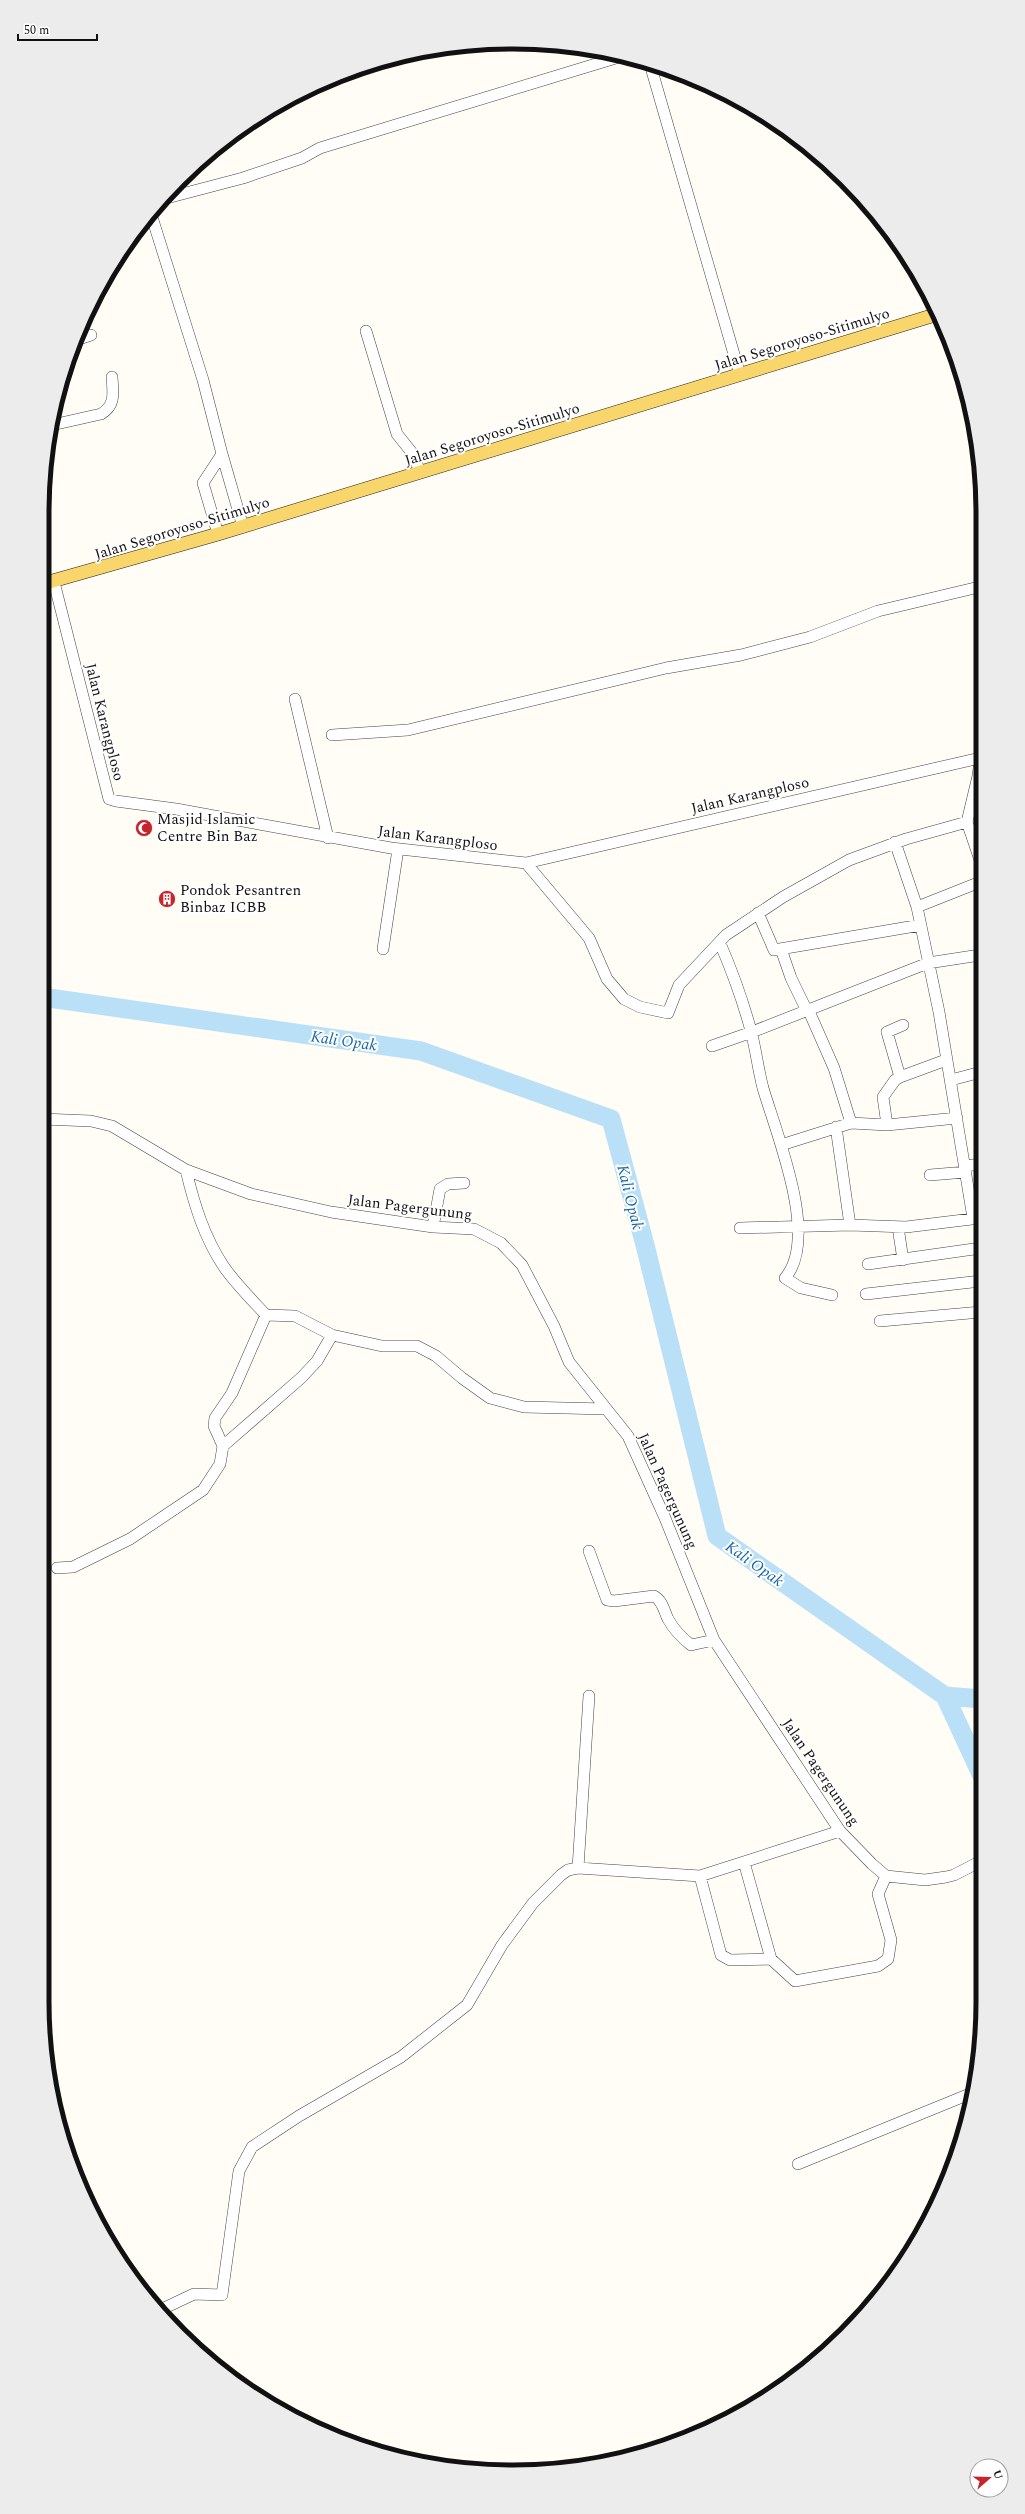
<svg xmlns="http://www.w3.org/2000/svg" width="1025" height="2514" viewBox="0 0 1025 2514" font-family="Spectral,serif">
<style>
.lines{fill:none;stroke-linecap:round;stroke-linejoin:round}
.river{stroke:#b9e0f7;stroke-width:19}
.minor-casing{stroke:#444;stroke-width:12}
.major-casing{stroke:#222;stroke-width:14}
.minor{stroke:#fff;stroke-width:11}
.major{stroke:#f9d66b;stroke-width:13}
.labels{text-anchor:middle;stroke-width:4;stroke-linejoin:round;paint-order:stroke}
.street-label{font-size:15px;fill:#111;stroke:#fff}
.poi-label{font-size:15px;fill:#111;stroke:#fff;text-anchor:start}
.water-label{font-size:16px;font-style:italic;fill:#1768a6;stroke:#fff}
.rim{fill:none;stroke:#111;stroke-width:5}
</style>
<rect width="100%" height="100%" fill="#fffdf5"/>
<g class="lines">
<path class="river" d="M 42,997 L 421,1051 L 611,1119 L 645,1245 L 717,1536 L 945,1696 L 982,1699
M 945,1696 L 982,1776"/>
<defs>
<path id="minor" d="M 650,64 L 740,375
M 163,199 L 243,178 L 302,158 L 320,148 L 619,57
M 151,214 L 203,380 L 222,454 L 203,483 L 218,534
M 366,331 L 397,434 L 413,454 L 420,472
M 76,340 L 91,335
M 52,425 L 101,414 C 116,405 113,393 112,377
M 222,454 L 243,527
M 54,582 L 109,799 L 116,801 L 176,809 L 391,848 L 526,863 L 980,758
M 295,699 L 328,838
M 332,735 L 408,730 L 666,668 L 741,655 L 810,637 L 878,611 L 979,587
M 980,760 L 978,776 L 967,822 L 980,860
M 895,842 L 917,907 L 939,1012 L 973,1218
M 526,863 L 589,938 L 607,979 L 624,999 L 640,1007 L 668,1013 L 679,985 L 726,935 L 783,897 L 849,860 L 906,839 L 967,822
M 917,907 L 980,882
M 758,913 L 774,950 L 921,925
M 720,943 C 732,971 743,1001 751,1031 C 756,1050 758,1069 763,1088 C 776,1133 820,1238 785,1278 L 801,1288 L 832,1295
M 383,949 L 398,849
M 781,949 L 791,978 L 806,1009
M 808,1009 L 834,1068 L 851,1123
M 712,1046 L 752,1032 L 928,963 L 980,955
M 900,1077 L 887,1032 L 903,1025
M 951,1080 L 981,1072
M 42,1119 L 91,1121 L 112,1126 L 186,1170 L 251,1194 L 331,1212 L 433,1227 L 474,1229 L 501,1243 L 522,1265 L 554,1326 L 569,1362 L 628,1436 L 665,1518 L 714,1640 L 840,1831 L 872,1864 L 886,1876 L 925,1880 L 946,1877 L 954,1875 L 983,1860
M 887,1125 L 883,1097 L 895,1080 L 900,1077 L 946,1060
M 836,1127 L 850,1225
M 781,1145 L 851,1123 L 887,1125 L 957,1118
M 965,1166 L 981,1164
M 186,1170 C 194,1204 204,1237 224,1267 C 236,1284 252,1300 266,1315 L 295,1316 L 332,1335 L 382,1346 L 417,1346 L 436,1356 L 462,1378 L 490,1398 L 524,1407 L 606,1409
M 930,1175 L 966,1172
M 433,1227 L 440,1189 L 448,1184 L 464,1183
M 898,1227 L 903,1260
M 740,1228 L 850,1225 L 906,1227 L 980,1218
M 868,1264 L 981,1248
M 866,1294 L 981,1281
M 880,1321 L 981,1312
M 223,1446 L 214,1426 L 215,1418 L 232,1393 L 266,1315
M 589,1551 L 607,1600 L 614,1601 L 654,1596 C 663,1601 664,1611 668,1619 C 674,1630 682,1638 691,1645 L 714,1640
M 57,1568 L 73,1567 L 130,1539 L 203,1490 L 220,1464 L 223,1446 L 301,1378 L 317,1361 L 332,1335
M 744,1862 L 771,1959
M 977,1863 L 983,1875
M 578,1868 L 589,1696
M 700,1876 L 721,1955 L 730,1960 L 771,1959 L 795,1981 L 878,1966 L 888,1959 L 891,1940 L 878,1894 L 886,1876
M 798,2164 L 972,2093
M 158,2311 L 194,2294 L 222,2295 L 239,2171 L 252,2147 L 299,2116 L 401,2057 L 467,2005 L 502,1945 L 533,1903 L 561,1875 L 568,1870 L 578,1868 L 700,1876 L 840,1831"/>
<path id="major" d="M 42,584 L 218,534 L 938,314"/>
</defs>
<use href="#minor" class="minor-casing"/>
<use href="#major" class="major-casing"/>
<use href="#minor" class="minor"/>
<use href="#major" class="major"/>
</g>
<defs>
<symbol id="mosque-disc" viewBox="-11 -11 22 22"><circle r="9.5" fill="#c4262e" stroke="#fff"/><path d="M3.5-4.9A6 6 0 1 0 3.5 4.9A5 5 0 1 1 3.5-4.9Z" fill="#fff"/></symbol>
<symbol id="building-disc" viewBox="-11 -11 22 22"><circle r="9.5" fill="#c4262e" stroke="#fff"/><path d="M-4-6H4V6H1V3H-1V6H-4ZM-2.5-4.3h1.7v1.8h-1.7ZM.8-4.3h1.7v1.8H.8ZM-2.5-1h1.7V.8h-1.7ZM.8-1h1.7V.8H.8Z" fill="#fff"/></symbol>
</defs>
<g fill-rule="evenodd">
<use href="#mosque-disc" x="134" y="818" width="20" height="20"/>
<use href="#building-disc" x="157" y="889" width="20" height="20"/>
</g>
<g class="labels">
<g class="street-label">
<text transform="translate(802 339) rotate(-17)" y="5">Jalan Segoroyoso-Sitimulyo</text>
<text transform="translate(492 434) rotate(-17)" y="5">Jalan Segoroyoso-Sitimulyo</text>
<text transform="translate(182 528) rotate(-17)" y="5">Jalan Segoroyoso-Sitimulyo</text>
<text transform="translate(105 722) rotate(76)" y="5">Jalan Karangploso</text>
<text transform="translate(750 795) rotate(-13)" y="5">Jalan Karangploso</text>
<text transform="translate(438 838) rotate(7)" y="5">Jalan Karangploso</text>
<text transform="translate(410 1207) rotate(7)" y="5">Jalan Pagergunung</text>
<text transform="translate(668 1491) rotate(66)" y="5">Jalan Pagergunung</text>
<text transform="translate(821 1772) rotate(56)" y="5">Jalan Pagergunung</text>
</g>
<g class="poi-label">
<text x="157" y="824">Masjid Islamic<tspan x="157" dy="17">Centre Bin Baz</tspan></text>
<text x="180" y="895">Pondok Pesantren<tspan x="180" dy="17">Binbaz ICBB</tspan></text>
</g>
<g class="water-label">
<text transform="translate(344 1040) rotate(8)" y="6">Kali Opak</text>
<text transform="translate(631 1197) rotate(76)" y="6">Kali Opak</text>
<text transform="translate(755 1563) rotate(35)" y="6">Kali Opak</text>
</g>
</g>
<path d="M0 0H1025V2514H0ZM512 49H513A463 463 0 0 1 976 512V2002A463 463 0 0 1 513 2465H512A463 463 0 0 1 49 2002V512A463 463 0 0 1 512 49Z" fill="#ececec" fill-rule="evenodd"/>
<path class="rim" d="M512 49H513A463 463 0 0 1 976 512V2002A463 463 0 0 1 513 2465H512A463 463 0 0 1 49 2002V512A463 463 0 0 1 512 49Z"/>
<g transform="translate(989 2478) rotate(70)"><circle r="19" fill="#ffffff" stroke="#a0a0a0"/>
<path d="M0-3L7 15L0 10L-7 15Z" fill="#c4262e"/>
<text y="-6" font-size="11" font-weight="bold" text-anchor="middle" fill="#111111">U</text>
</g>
<path d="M18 34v6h79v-6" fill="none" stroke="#111111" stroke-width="2"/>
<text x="24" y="34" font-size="12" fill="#111111" stroke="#ffffff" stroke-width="3" paint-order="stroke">50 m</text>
</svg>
